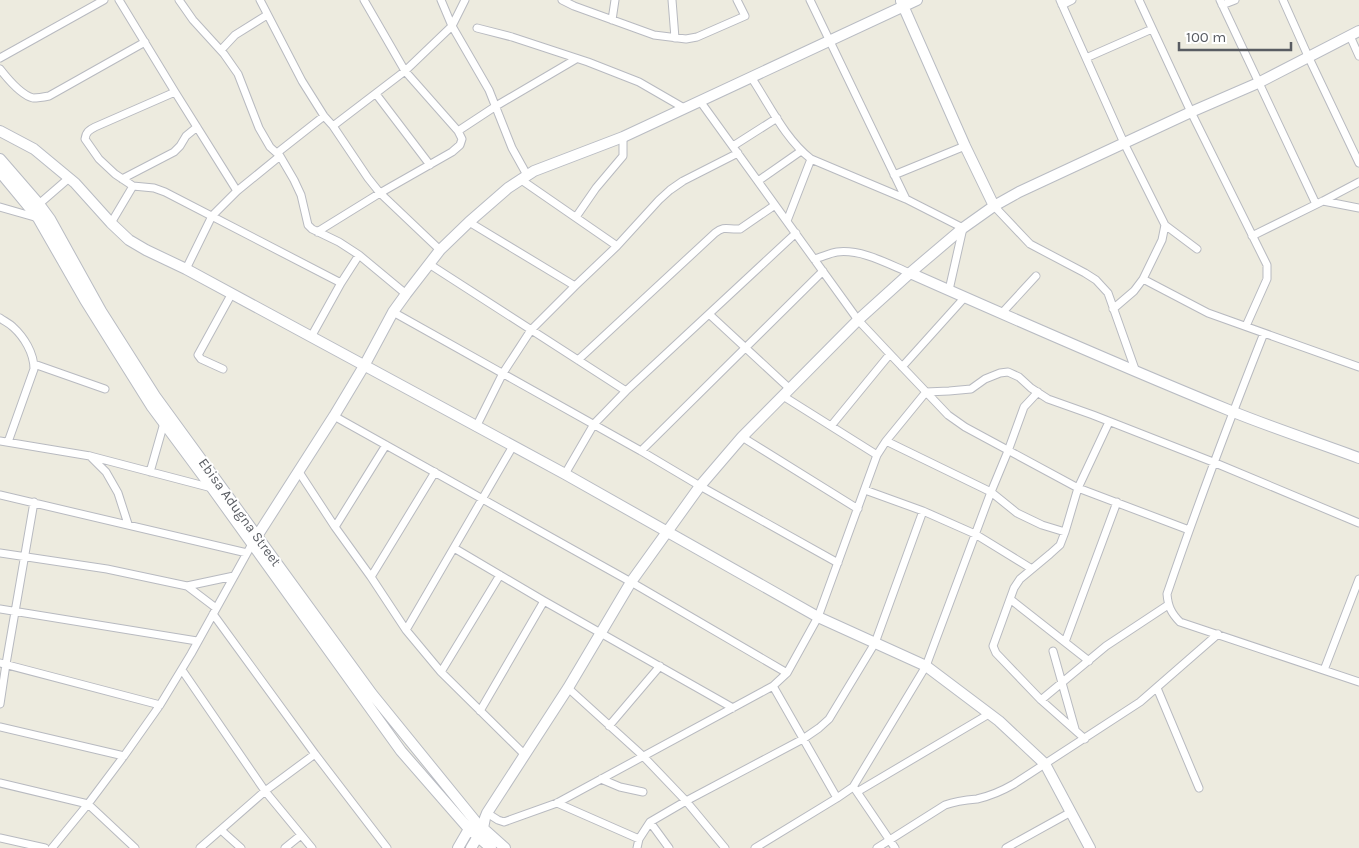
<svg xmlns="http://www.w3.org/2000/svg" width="1359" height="848" viewBox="0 0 1359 848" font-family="Karla,sans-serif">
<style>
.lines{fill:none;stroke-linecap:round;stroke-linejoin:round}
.street-casing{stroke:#b8bac0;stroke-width:9}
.secondary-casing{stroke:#b9bcc3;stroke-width:12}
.street{stroke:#fff;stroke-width:7}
.secondary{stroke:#fff;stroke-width:10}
.labels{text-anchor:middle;stroke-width:4;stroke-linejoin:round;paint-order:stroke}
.street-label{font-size:14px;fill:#595c62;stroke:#fff}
</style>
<rect width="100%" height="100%" fill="#edebdf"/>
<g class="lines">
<defs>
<path id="street" d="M 119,0 L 175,92 L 237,191
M 179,0 L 193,20 L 224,54 L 238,74 L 259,128 L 270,147 L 280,156 L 294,180 L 301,195 L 308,225 L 312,229 L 339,242 L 359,255 L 406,294
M 260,0 L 302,81 L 324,116 L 333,126 L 368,178 L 380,193 L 440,250
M 441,0 L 452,26 L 489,90 L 512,148 L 527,175
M 562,0 L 574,6 L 654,35 L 686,39 L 697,37 L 745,16 L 737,0
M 672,0 L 675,38
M 810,0 L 906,199 L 963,228 L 949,290
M 1060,0 L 1124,143 L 1165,225 L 1162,240 L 1143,279 L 1134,291 L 1113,309
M 1139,0 L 1191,112 L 1267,265 L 1267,279 L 1246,326
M 1220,0 L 1316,204
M 1283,0 L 1308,56 L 1359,163
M 1062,5 L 1072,0
M 1222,5 L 1235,0
M 612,20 L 615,0
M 477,28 L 512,37 L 588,62 L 639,82 L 684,108
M 1350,36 L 1359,56
M 221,50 L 235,35 L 267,15
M 0,58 L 104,0
M 1086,58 L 1152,29
M 0,69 C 7,78 21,95 33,98 C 38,98 44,97 49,96 L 145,42
M 751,77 C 769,104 785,139 811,159 L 906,199
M 175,92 L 95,127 C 89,130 86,132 85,139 L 99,159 L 115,174 L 133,186 L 154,188 L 165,192 L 341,283
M 376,94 L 430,165
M 700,101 L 858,320 L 890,354 L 948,415 L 965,427 L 1078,488 L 1189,530
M 333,126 L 405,71 L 452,26 L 465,0
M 458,131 L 496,106 L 576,59
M 733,146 L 777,118
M 277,153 L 324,116
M 894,175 L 965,146
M 122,179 L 174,152 L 180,146 L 186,136 L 197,127
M 520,179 L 617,246
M 758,181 L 801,151
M 1323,201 L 1359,208
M 39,204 L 69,178
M 994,206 L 1030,244 L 1085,273 L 1096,280 L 1108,293 L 1136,372
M 0,207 L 38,218
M 576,217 L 596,188 L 623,156 L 623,137
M 787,221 L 811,159
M 469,222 L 575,286
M 111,223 L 133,186
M 1165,225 L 1197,249
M 317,232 L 380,193 L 452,152 L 460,145 L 462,139 L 458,131 L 405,71 L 364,0
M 1252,236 L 1323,201 L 1359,182
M 814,259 C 822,257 830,253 837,252 C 862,249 888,264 910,273
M 429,264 L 626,391
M 186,269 L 212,216 L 237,191 L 280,156
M 1143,279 L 1208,313 L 1359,367
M 393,312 L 641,451 L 700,486 L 838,563
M 709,314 L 790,389
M 1001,314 L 1036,276
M 0,318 C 4,321 9,323 13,327 C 24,337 34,353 34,369 L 8,442
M 1264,333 C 1230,419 1197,506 1167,594 C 1168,606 1171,613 1180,622 L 1359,682
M 311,337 L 341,283 L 359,255
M 578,360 L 715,233 C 725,225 728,230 740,229 L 775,205
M 34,364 L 105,389
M 902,367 L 965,297
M 223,369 L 201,359 L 198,355 L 231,295
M 783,396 L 877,455
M 334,416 L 631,582 L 787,673
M 831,426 L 890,354
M 476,427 L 503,373 L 531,330 L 575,286 L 617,246 L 659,200 L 670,190 L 683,181 L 738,153
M 742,437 L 858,509
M 0,441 L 90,456 L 212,488
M 886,441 L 991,492 L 1017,513 L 1042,525 L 1065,532
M 641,451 L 823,271
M 90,456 L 106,472 L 118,493 L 128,524
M 150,472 L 164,423
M 299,472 L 335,527 L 371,577 L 406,630 L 441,672 L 525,755
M 565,474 L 594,424 L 626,391 L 796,233
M 865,490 L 923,511 L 975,534 L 1032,569
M 0,495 L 247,553
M 335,527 L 386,445
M 454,548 L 544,601 L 733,708
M 0,553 L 107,569 L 187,586 L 216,608
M 371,577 L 435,472
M 187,586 L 234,576
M 1010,599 L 1089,661
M 0,609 L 197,641
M 213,614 L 315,754 L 387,848
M 406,630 L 513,446
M 1065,642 L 1117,502
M 1053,651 L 1075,729
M 0,663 L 160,705
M 182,670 L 265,791 L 312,848
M 1324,670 L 1359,579
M 441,672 L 500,575
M 773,686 L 837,798
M 568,688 L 643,756 L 686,801 L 725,848
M 1157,688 L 1199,788
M 1041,700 L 1106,646 L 1168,605
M 0,704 L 6,664 L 34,502
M 480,711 L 544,601
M 609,726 L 660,666
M 0,727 L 124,756
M 1085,739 L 1041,700 L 996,653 L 993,646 L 1014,588 L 1020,579 L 1050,554 L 1060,545 L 1065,532 L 1078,488 L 1109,422
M 601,779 L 620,787 L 643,792
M 0,783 L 88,804 L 135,848
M 855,789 L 895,848
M 857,792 L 989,714
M 557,803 L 639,839
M 487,813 L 498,820 L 504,822 L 557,803 L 773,686 L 787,673 L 818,617 L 877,455 L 886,441 L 926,392 L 949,391 L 971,389 L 985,379 L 1000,373 L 1008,372 L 1019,377 L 1031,388 L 1048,399 L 1093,415 L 1213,462 L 1359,523
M 650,822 L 669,848
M 221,830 L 241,848
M 0,838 L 45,848
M 52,848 L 88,804 L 124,756 L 160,705 L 191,654 L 252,544
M 200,848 L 265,791 L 315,754
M 285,848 L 301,835
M 637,848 L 639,839 L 650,822 L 686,801 L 803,739 L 819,728 L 829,719 L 875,643 L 923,511
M 755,848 L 837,798 L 853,787 L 926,666 L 991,492 L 1008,451 L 1024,407 L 1038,392
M 877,848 L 945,805 C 956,801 966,800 977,799 C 990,796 1002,791 1014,784 L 1140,702 L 1218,634
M 1006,848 L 1071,812"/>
<path id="secondary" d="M 901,1 L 965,146 L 994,206
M 0,131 L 34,149 L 75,183 L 111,223 L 129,240 L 146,250 L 186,269 L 565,474 L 818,617 L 926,666 L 999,721 L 1045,764 L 1090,848
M 0,159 L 39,204 L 50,219 L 101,311 L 155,396 L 372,694 L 476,822 L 505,848
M 0,172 L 38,218 L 85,300 L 152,407 L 212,488 L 401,751 L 469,829 L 491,848
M 910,273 C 1016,320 1123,367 1231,411 C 1273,428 1316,442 1359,458
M 252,544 L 334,416 L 364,366 L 393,312 L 406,294 L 440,250 L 469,222 L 508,188 L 534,171 L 623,137 L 917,0
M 458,848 L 469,829 L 473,825
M 471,848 L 483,828 L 485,818 L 487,813 L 568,688 L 631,582 L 700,486 L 742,437 L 858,320 L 910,273 L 963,228 L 994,206 L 1019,192 L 1191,112 L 1258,83 L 1359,31"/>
</defs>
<use href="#street" class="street-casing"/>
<use href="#secondary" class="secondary-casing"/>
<use href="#street" class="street"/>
<use href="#secondary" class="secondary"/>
</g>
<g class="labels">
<g class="street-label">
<text transform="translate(240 512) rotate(54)" y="5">Ebisa Adugna Street</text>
</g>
</g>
<path d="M1179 42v8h112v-8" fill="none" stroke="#595c62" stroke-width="2.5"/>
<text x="1186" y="42" font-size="15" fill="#595c62" stroke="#ffffff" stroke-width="4" paint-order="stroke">100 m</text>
</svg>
